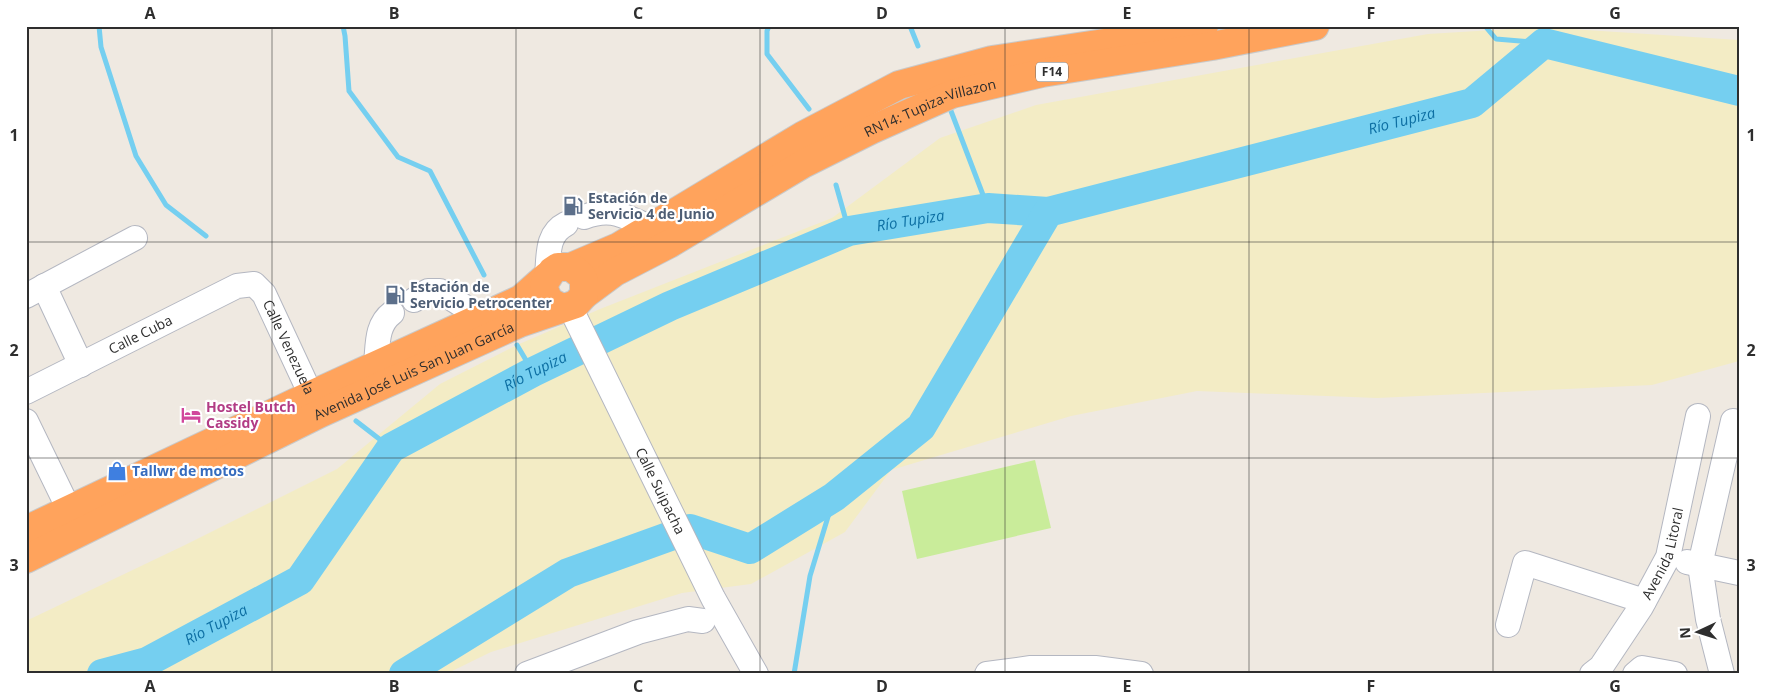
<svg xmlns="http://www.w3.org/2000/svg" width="1765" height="700" viewBox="0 0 1765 700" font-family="'Open Sans',sans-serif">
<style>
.sand{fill:#f3ecc5}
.pitch{fill:#c9ec9a}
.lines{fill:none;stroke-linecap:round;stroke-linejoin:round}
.stream{stroke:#75cff0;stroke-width:5}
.river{stroke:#75cff0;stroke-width:30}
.minor-casing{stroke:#b4b7c1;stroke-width:26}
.highway-casing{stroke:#c9c9c9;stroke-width:30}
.minor{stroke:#fff;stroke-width:24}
.highway{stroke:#ffa35c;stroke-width:28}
.grid{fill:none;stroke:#2e2e2e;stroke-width:1;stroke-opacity:0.55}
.labels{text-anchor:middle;stroke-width:4.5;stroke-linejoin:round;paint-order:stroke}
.shield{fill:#fff;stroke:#6d6d6d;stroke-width:1}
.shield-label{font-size:12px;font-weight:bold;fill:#2e2e2e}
.street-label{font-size:14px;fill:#2e2e2e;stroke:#fff}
.service-label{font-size:14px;font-weight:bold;fill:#4e5e75;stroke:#fff;text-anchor:start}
.hotel-label{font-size:14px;font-weight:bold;fill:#b23c85;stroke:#fff;text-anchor:start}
.shop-label{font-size:14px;font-weight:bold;fill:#366cbe;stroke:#fff;text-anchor:start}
.water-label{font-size:15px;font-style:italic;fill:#0d6fa3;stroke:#fff}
.neatline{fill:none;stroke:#2e2e2e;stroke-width:2}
.grid-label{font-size:16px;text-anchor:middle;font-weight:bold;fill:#2e2e2e}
</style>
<rect width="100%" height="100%" fill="#efe9e1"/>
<path class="sand" d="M 1540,27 L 1739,40 L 1739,361 L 1652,385 L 1377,398 L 1197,391 L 1071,416 L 891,470 L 845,532 L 751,584 L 682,593 L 491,652 L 446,674 L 26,674 L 26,621 L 185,545 L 337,469 L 440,384 L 517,345 L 600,309 L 832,218 L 940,138 L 1036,105 L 1428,34 Z"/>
<path class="pitch" d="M 1035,460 L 1051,528 L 917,559 L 902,491 Z"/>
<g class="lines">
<path class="stream" d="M 99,26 L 101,47 L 136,156 L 166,205 L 206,236
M 343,26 L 345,36 L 349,91 L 398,157 L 430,171 L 484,275
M 769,26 L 767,31 L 767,54 L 809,109
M 910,26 L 918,46
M 1485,26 L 1496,39 L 1544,43
M 951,111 L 988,208
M 836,185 L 849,231
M 517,345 L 533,372
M 356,421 L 391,448
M 794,674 L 810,576 L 834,497"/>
<g class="river">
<path id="s1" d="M 102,674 L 147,662 L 300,580 L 391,448 L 533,372 L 670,306 L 849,231 L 988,208 L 1048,212"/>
<path id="s2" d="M 404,674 L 568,573 L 690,529 L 750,549 L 834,497 L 921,427 L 1048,212 L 1472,103 L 1544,43 L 1739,91"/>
</g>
<defs>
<g id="minor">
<path d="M 584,217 C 613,206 624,217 650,227"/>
<path d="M 547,276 C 549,256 546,234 566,224"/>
<path d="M 44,286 L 81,365"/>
<path d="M 26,296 L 135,238"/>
<path d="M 414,300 L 428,291 L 440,291 L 482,318"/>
<path id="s3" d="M 570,307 L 713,598 L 756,674"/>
<path d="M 376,364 C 378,345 376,325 392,313"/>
<path id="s4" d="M 26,392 L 237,286 L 254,284 L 264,294 L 311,395 L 320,410"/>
<path d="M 26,421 L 77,526"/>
<path d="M 1687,562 L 1739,573"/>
<path d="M 1508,625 L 1525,563 L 1644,601"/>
<path d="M 527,674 L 638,632 L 688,619 L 703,621"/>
<path d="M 987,674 L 1031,668 L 1095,668 L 1141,674"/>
<path id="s5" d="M 1592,674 L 1601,667 L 1641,607 L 1668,557 L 1698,416"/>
<path d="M 1635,674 L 1642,668 L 1675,674"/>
<path d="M 1722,674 L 1708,619 L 1700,565 L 1733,421"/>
</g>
<g id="highway">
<path d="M 571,267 L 618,247 L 802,136 L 899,85 L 992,60 L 1144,37 L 1204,26"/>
<path id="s6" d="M 584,295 L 615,272 L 669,244 L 803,164 L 871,130 L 952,94 L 1042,73 L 1212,46 L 1315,26"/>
<path d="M 26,530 L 311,395 L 521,299 L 547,276"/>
<path id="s7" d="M 26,559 L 321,413 L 520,323 L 576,304 L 584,295 L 584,281 L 581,275 L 571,267 L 558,267 L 552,271 L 545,282 L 544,289 L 549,301 L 562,308"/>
</g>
</defs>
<use href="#minor" class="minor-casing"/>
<use href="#highway" class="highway-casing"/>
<use href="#minor" class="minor"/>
<use href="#highway" class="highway"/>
</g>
<path class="grid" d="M 272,26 L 272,674M 516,26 L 516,674M 760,26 L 760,674M 1005,26 L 1005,674M 1249,26 L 1249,674M 1493,26 L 1493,674M 26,242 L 1739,242M 26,458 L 1739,458"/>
<defs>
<symbol id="fuel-bare" viewBox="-9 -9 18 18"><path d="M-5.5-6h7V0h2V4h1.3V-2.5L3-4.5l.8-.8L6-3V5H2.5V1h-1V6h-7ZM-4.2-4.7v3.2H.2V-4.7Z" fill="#5c6f8a" stroke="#fff" stroke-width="2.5" paint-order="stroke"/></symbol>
<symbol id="hotel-bare" viewBox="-9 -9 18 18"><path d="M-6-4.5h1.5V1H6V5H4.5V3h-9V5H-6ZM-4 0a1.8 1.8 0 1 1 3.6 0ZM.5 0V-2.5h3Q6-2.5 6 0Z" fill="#d1479c" stroke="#fff" stroke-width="2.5" paint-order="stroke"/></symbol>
<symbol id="shop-bare" viewBox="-9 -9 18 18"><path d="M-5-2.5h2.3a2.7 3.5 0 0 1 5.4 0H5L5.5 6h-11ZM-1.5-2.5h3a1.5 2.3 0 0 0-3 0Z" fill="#3f7fe0" stroke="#fff" stroke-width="2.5" paint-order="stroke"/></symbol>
</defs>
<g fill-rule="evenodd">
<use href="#fuel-bare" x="559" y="192" width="28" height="28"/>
<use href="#fuel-bare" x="381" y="281" width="28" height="28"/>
<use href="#hotel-bare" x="177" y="401" width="28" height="28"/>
<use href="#shop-bare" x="103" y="457" width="28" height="28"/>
</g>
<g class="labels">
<rect class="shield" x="1036" y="62.5" width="32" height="19" rx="4"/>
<g class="shield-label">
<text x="1052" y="76">F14</text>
</g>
<g class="street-label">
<text dy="5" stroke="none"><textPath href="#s6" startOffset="395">RN14: Tupiza-Villazon</textPath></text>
<text dy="5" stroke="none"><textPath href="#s4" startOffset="128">Calle Cuba</textPath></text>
<text dy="5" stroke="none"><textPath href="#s4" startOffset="326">Calle Venezuela</textPath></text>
<text dy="5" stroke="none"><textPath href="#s7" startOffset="431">Avenida José Luis San Juan García</textPath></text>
<text dy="5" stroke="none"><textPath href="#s3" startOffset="205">Calle Suipacha</textPath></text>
<text dy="5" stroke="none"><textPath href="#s5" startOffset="142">Avenida Litoral</textPath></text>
</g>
<g class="service-label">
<text x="588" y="203">Estación de<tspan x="588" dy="16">Servicio 4 de Junio</tspan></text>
<text x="410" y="292">Estación de<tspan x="410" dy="16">Servicio Petrocenter</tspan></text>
</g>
<g class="hotel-label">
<text x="206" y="412">Hostel Butch<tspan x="206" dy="16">Cassidy</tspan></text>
</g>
<g class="shop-label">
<text x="132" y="476">Tallwr de motos</text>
</g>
<g class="water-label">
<text dy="5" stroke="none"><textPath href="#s2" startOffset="1211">Río Tupiza</textPath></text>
<text dy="5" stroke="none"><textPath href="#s1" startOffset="950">Río Tupiza</textPath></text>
<text dy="5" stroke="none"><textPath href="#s1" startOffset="544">Río Tupiza</textPath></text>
<text dy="5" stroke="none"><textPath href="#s1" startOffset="125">Río Tupiza</textPath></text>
</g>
</g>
<rect width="1765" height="700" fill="none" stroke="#ffffff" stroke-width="55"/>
<g transform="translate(1698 632) rotate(266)" stroke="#ffffff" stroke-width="4" paint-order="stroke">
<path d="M0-4L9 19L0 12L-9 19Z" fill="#2e2e2e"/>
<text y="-8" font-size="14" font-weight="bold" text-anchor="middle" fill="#2e2e2e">N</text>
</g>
<rect x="28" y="28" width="1710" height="644" class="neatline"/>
<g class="grid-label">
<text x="150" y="19">A</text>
<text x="394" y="19">B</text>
<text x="638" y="19">C</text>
<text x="882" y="19">D</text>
<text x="1127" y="19">E</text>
<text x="1371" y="19">F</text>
<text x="1615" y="19">G</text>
<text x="14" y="141">1</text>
<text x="1751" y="141">1</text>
<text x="14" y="356">2</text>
<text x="1751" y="356">2</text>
<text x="14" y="571">3</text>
<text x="1751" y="571">3</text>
<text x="150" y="692">A</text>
<text x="394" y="692">B</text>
<text x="638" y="692">C</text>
<text x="882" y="692">D</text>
<text x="1127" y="692">E</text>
<text x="1371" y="692">F</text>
<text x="1615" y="692">G</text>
</g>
</svg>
